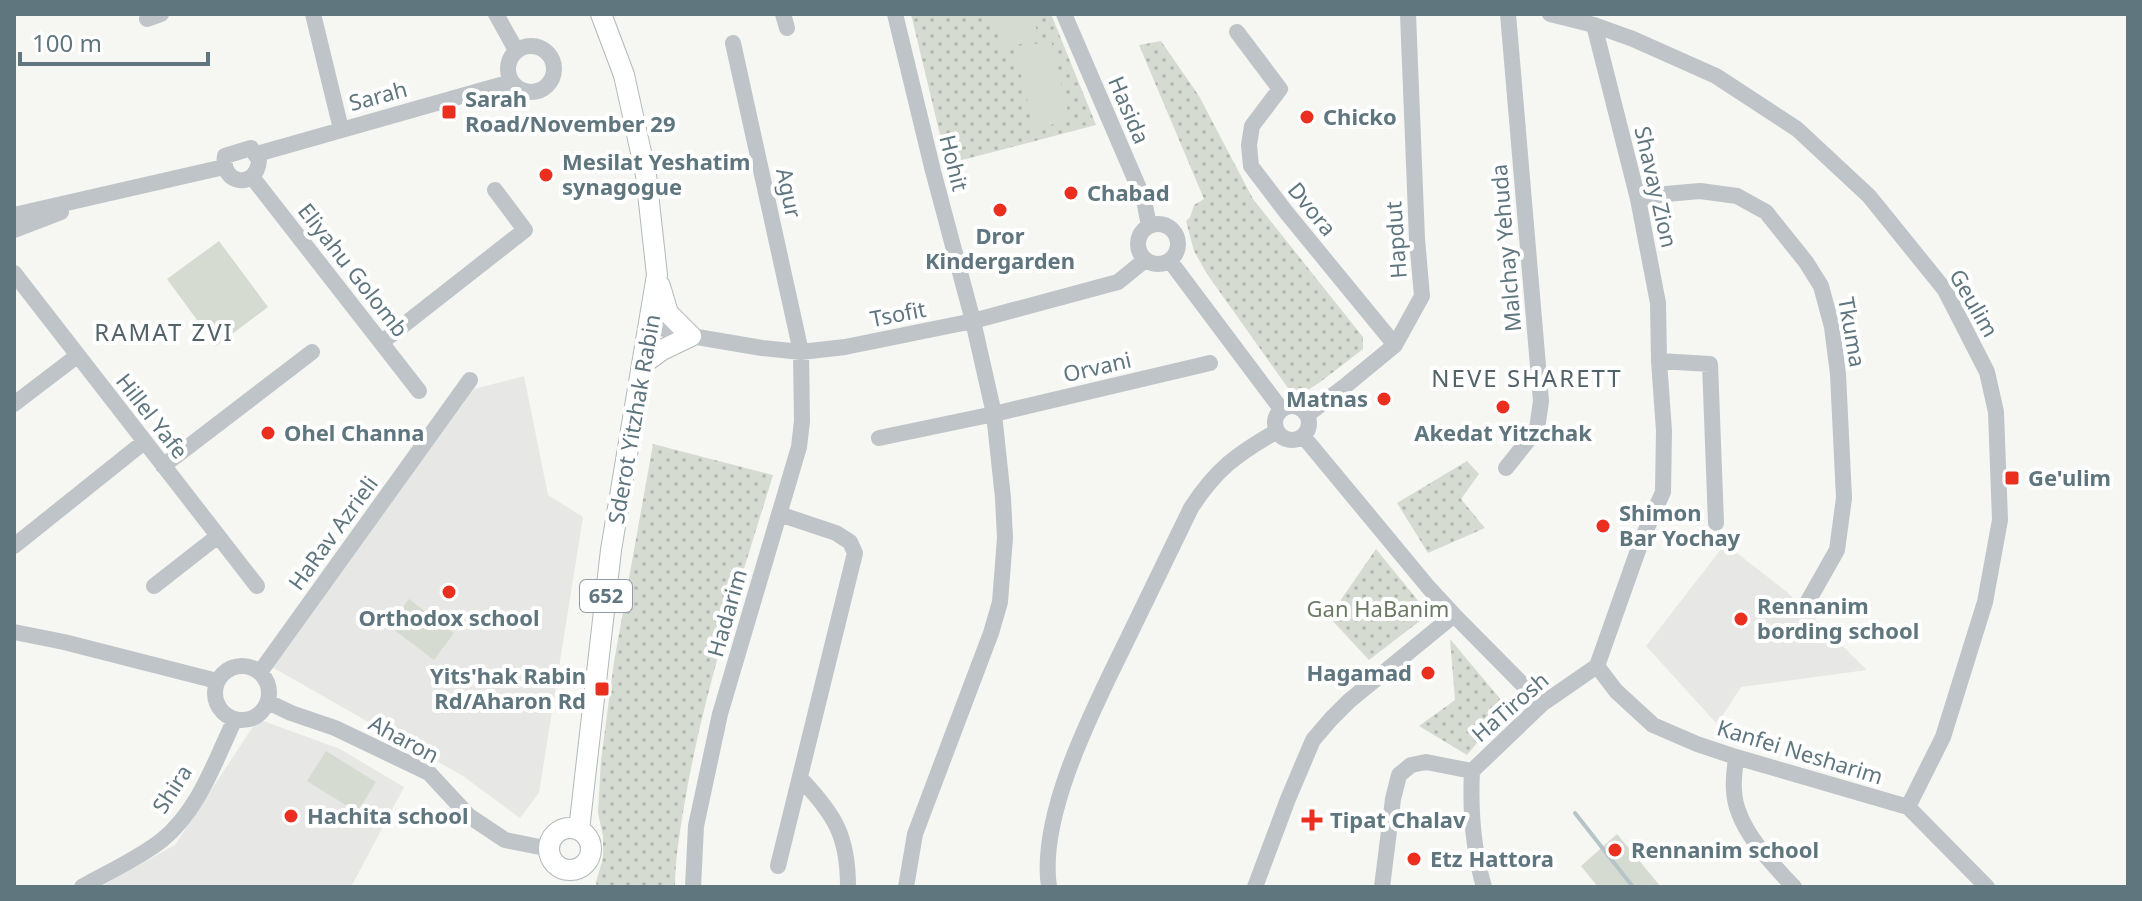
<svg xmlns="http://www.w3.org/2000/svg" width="2142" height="901" viewBox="0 0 2142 901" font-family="'Noto Sans',sans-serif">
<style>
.built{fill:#e7e7e6}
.grass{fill:url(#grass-dots)}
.garden{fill:#d6dbd1}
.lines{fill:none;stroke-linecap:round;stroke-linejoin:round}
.stream{stroke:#b5c5c7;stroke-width:4}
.major-casing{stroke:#b1b8bb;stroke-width:22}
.minor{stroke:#bec4c7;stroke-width:16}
.major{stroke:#fff;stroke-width:20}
.poi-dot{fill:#ea2f1e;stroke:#fff;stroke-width:3}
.labels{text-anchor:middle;stroke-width:8;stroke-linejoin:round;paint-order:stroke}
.shield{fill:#fff;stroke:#8f9fa5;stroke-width:2}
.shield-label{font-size:20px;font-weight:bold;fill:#5f767f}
.street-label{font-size:22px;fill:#5f767f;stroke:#fff}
.poi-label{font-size:22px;font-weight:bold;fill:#5f767f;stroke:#fff;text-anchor:start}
.park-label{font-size:22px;fill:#6b7b63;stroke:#fff}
.neighbourhood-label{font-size:24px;letter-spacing:2px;fill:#526269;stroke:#fff}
</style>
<defs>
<pattern id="grass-dots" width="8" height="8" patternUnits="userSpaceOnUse" patternTransform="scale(2)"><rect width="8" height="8" fill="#d6dbd1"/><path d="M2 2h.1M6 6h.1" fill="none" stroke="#b1b6af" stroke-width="1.8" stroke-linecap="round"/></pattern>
</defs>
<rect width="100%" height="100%" fill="#f6f6f2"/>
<path class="built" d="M 524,376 L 548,495 L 583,517 L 539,793 L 520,818 L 463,776 L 272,667 L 474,389 Z
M 1725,544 L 1787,592 L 1867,670 L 1741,687 L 1717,724 L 1646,646 Z
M 258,719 L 340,749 L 404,787 L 351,887 L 100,887 L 175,845 Z"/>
<path class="grass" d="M 911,14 L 1051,14 L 1096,125 L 947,164 Z
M 1161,41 L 1199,96 L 1253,199 L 1363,337 L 1363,349 L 1319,383 L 1295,398 L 1207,274 L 1194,251 L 1186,221 L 1190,217 L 1194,205 L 1204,199 L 1139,45 Z
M 653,444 L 773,475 C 741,580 705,686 686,795 C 681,825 675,857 675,887 L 597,887 L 596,882 L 603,858 L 603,836 L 598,813 L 601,760 L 614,662 Z
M 1467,461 L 1479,474 L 1461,499 L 1485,528 L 1428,553 L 1397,503 Z
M 1376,549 L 1429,614 L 1369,660 L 1329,617 Z
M 1450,639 L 1507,707 L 1467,755 L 1419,726 L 1455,700 Z"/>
<path class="garden" d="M 992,14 L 1032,14 L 1039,39 L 1002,49 Z
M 1051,40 L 1070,120 L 1034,129 L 1015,49 Z
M 219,241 L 268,307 L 216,346 L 167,279 Z
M 409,599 L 454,633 L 434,660 L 389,626 Z
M 326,751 L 376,782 L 357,812 L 307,781 Z
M 1617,834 L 1661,887 L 1598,887 L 1581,866 Z"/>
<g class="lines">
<path class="stream" d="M 1575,813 L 1633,887"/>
<defs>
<path id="major" d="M 644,363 L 662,350 L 691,336 L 668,313 L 660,286
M549 849a21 21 0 1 1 42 0a21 21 0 1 1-42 0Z
M 579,830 L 611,550 L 657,275 L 646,175 L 624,75 L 601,14"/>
</defs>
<use href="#major" class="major-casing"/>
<path class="minor" d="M 313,14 L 341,129
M 496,14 L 516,50
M 783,14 L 787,28
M 895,14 L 933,171 L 973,321 L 994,414 L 1003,498 L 1005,538 L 1000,602 L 991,633 L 915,834 L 906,887
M 1064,14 L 1144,200 L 1149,226
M 1550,14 L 1594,25 L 1633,39 L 1716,76 L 1797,129 L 1869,196 L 1945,290 L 1987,372 L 1996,412 L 2000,520 L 1985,602 L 1943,737 L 1908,807
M 147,19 L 161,14
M 1594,25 L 1638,199 L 1658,303 L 1659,361 L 1664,431 L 1663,492 L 1642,539 L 1597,666
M 1237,32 L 1280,89 L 1252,126 L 1249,145 L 1251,166 L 1286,212 L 1395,345
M508 69a23 23 0 1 1 46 0a23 23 0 1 1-46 0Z
M 251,148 L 259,160 C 257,190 220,185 225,156 Z
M 257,154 L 511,82
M 252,177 L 419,391
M 1638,199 L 1666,194 L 1700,191 L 1737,196 L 1766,212 L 1806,262 L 1821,286 L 1832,327 L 1838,374 L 1844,498 L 1837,550 L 1807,603
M 14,215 L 224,167
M1138 244a20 20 0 1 1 40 0a20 20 0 1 1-40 0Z
M 14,230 L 61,212
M 1170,261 L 1281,409
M 14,273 L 257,586
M 650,325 L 691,336 L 762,348 L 801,352 L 845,347 L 973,321 L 1118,282 L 1145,260
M 382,342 L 525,230 L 495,190
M 1659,361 L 1710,364 L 1716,523
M 14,404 L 77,356
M1275 423a17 17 0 1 1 34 0a17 17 0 1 1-34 0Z
M 1308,414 L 1344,387 L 1395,345 L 1422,296 L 1417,239 L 1408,14
M 1303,436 L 1429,588 L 1454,615 L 1542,704
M 879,438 L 994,414 L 1210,363
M 163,466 L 312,352
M 1506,468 L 1537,429 L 1541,401 L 1508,14
M 14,546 L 144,442
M 154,586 L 218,536
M 14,632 L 64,642 L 217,681
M215 693a27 27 0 1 1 54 0a27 27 0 1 1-54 0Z
M 1597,666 L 1616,691 L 1653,725 L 1697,744 L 1736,757 L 1908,807 L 1987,887
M 260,672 L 470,380
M 268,702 L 291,713 L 335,728 L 429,773 L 469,816 L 505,840 L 550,849
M 1736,757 C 1735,768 1733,779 1734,790 C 1735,826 1770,862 1794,887
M 801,779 C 835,815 848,836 848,887
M 778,866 L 855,553 L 850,542 L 836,533 L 779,514
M 82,887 C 108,872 138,859 162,840 C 199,810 215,761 235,719
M 693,887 L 696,826 L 720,714 L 799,447 L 802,421 L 801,352 L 733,43
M 1049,887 C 1038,814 1095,706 1127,640 C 1148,596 1170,552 1191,508 C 1216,469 1237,454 1277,431
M 1255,887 L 1288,799 L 1313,740 L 1331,719 L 1349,701 L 1454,615
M 1382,887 L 1393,799 L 1399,775 L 1411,765 L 1426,762 L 1472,771
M 1484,887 C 1473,849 1470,811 1472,771 L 1542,704 L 1597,666"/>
<use href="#major" class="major"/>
</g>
<g class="poi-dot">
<rect x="441" y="104" width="16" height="16" rx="4"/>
<circle cx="1307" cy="117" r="8"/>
<circle cx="546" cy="175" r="8"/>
<circle cx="1071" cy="193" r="8"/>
<circle cx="1000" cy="210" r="8"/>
<circle cx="1384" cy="399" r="8"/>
<circle cx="1503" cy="407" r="8"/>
<circle cx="268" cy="433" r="8"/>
<rect x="2004" y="470" width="16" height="16" rx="4"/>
<circle cx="1603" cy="526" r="8"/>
<circle cx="449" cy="592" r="8"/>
<circle cx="1741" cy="619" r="8"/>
<circle cx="1428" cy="673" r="8"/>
<rect x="594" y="681" width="16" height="16" rx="4"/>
<circle cx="291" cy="816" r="8"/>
<path d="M1308 808h8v8h8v8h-8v8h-8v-8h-8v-8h8z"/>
<circle cx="1615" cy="850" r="8"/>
<circle cx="1414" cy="859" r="8"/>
</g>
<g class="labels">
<rect class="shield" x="580" y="580" width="52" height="32" rx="6"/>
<g class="shield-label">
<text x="606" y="603">652</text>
</g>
<g class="street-label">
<text transform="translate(378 96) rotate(-15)" y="8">Sarah</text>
<text transform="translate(1129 110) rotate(67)" y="8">Hasida</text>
<text transform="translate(954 163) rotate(76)" y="8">Hohit</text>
<text transform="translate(1656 187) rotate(77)" y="8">Shavay Zion</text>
<text transform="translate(789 193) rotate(78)" y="8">Agur</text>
<text transform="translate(1312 209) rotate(51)" y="8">Dvora</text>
<text transform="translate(1396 240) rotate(-94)" y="8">Hapdut</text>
<text transform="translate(1506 248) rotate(-95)" y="8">Malchay Yehuda</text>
<text transform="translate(353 270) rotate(52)" y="8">Eliyahu Golomb</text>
<text transform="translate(1974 303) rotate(60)" y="8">Geulim</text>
<text transform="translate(898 314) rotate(-11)" y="8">Tsofit</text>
<text transform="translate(1852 332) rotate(80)" y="8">Tkuma</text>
<text transform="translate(1097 367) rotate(-13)" y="8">Orvani</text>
<text transform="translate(152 416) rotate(52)" y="8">Hillel Yafe</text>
<text transform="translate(634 419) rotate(-80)" y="8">Sderot Yitzhak Rabin</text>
<text transform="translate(333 533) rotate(-54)" y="8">HaRav Azrieli</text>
<text transform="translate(727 613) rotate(-74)" y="8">Hadarim</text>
<text transform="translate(1510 707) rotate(-41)" y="8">HaTirosh</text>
<text transform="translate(404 739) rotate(28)" y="8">Aharon</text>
<text transform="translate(1800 752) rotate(17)" y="8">Kanfei Nesharim</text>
<text transform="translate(172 789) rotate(-57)" y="8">Shira</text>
</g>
<g class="poi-label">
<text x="465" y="107">Sarah<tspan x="465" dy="25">Road/November 29</tspan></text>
<text x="1323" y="125">Chicko</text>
<text x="562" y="170">Mesilat Yeshatim<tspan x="562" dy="25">synagogue</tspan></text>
<text x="1087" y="201">Chabad</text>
<text x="1000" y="244" text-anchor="middle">Dror<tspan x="1000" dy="25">Kindergarden</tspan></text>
<text x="1368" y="407" text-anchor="end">Matnas</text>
<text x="284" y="441">Ohel Channa</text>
<text x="1503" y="441" text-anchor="middle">Akedat Yitzchak</text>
<text x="2028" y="486">Ge'ulim</text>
<text x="1619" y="521">Shimon<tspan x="1619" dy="25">Bar Yochay</tspan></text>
<text x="1757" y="614">Rennanim<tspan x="1757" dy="25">bording school</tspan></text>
<text x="449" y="626" text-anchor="middle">Orthodox school</text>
<text x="1412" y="681" text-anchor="end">Hagamad</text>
<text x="586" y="684" text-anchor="end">Yits'hak Rabin<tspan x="586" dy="25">Rd/Aharon Rd</tspan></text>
<text x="307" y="824">Hachita school</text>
<text x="1330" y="828">Tipat Chalav</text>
<text x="1631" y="858">Rennanim school</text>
<text x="1430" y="867">Etz Hattora</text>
</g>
<g class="park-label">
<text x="1378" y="617">Gan HaBanim</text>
</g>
<g class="neighbourhood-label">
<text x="164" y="341">RAMAT ZVI</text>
<text x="1527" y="387">NEVE SHARETT</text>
</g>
</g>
<rect width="2142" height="901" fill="none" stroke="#5f767f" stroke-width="32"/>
<path d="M20 52v12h188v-12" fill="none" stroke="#5f767f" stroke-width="4"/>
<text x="32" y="52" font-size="24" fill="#5f767f" stroke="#ffffff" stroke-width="6" paint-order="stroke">100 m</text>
</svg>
